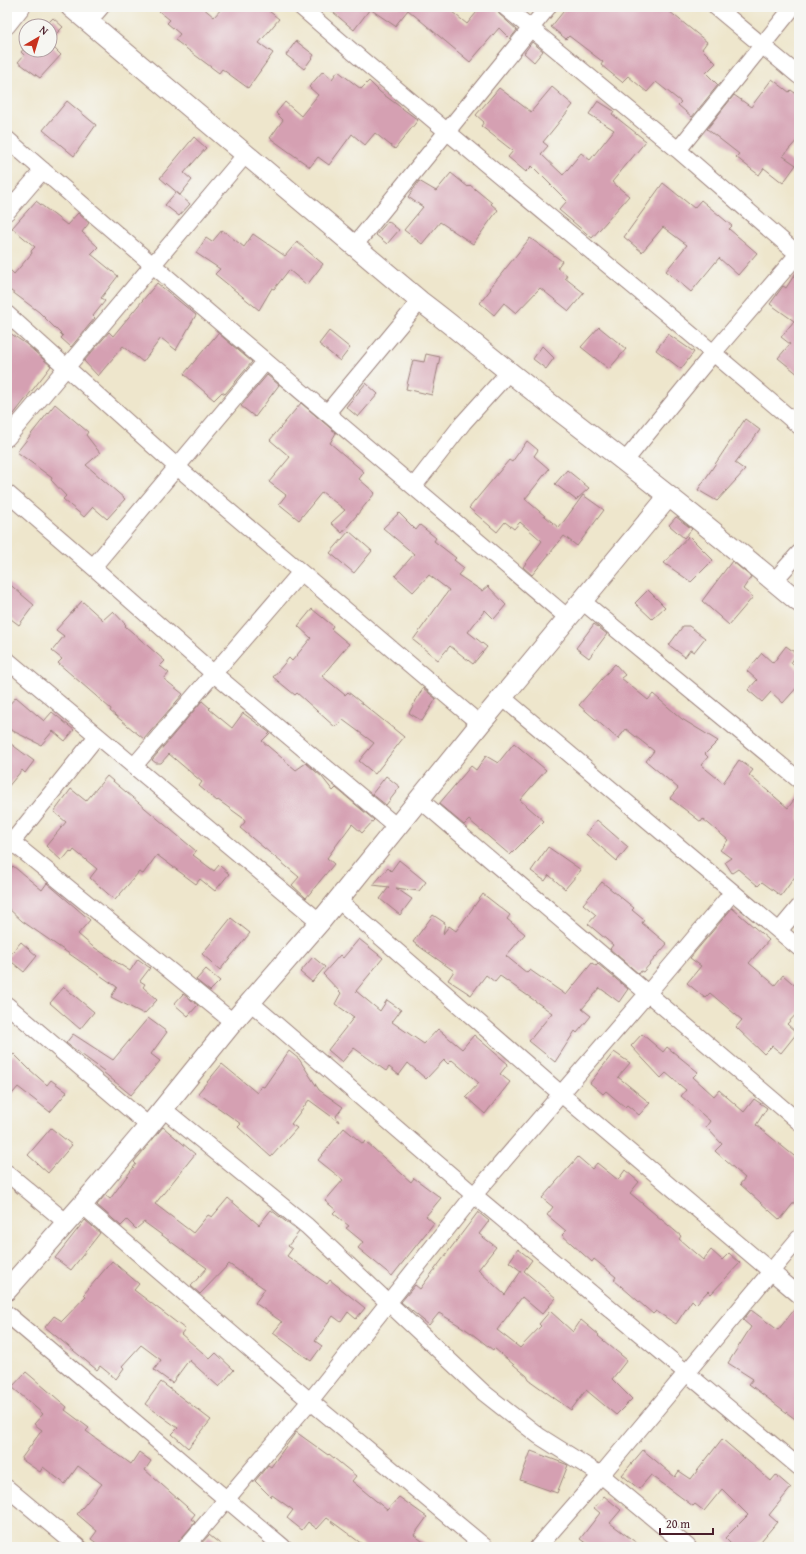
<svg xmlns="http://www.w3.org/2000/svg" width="806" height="1554" viewBox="0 0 806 1554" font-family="'Gentium Book Plus',serif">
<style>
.building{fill:#d5a0b2}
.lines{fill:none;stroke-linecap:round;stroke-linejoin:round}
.minor-casing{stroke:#9c827c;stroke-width:18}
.tertiary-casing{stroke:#9c827c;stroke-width:22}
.minor{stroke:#fff;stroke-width:16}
.tertiary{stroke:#fff;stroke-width:20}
</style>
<rect width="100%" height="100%" fill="#f6f6f2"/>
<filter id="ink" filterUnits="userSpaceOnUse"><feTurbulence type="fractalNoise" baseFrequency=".025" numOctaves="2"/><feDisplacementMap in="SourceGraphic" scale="8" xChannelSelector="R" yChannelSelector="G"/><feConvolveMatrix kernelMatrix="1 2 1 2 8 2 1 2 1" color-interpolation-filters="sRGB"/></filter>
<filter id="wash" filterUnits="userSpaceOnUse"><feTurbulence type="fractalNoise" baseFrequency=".012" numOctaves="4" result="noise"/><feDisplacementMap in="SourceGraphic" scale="16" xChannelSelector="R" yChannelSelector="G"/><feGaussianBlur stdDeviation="0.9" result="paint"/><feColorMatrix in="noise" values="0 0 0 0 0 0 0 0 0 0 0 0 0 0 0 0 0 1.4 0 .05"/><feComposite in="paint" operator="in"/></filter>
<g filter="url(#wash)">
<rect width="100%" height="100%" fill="#eee6cc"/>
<g id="blocks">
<path class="building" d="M 154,7 L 202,7 L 214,17 L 223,7 L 264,7 L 279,19 L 259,43 L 273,53 L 248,88 L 222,69 L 219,73 L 175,40 L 180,34 L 167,23 L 170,20 Z
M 327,7 L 446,7 L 467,24 L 481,7 L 496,7 L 499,14 L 517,30 L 510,39 L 499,28 L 470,62 L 408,10 L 395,26 L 370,9 L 354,30 Z
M 567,7 L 609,7 L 617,13 L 622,7 L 664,7 L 707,42 L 702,49 L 716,63 L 706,73 L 718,85 L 692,117 L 678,105 L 681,102 L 656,82 L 647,92 L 628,76 L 622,82 L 601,65 L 603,62 L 569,36 L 566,39 L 551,27 Z
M 53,18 L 63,27 L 50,40 L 50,26 L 45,26 Z
M 296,41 L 314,55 L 304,69 L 286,55 Z
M 532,42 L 543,51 L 534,62 L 524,53 Z
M 50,44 L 61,55 L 40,78 L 18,62 L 24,55 L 21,52 L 26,46 L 26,50 L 50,50 Z
M 323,71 L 332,79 L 338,71 L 361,89 L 369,81 L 380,92 L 418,120 L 395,149 L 375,133 L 365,145 L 352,134 L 329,165 L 318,157 L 310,167 L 270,138 L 283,120 L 276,113 L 285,102 L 301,116 L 318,95 L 309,87 Z
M 772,79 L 789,92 L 791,90 L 799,96 L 799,138 L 783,156 L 796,165 L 783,183 L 764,168 L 759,175 L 751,169 L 736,157 L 739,154 L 707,129 L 734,95 L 751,107 Z
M 552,87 L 573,105 L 543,142 L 548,146 L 541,154 L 563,175 L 581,153 L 590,160 L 614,130 L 589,114 L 598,101 L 614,111 L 612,114 L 646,141 L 612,182 L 629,196 L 592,238 L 559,210 L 567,201 L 532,166 L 526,172 L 508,157 L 513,151 L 481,126 L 484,122 L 476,115 L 499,88 L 531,112 Z
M 67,101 L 96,125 L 74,156 L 43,130 Z
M 194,137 L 206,148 L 184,173 L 192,180 L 180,195 L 160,178 Z
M 451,173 L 468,187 L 470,185 L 492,203 L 491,204 L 498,210 L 473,244 L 440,222 L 422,244 L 404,230 L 423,207 L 408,197 L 419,181 L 436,191 Z
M 663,183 L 694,208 L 701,200 L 732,226 L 729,229 L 757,253 L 738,275 L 719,258 L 691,292 L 666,271 L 687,245 L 663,227 L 642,252 L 624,237 Z
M 176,192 L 190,204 L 179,216 L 165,205 Z
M 36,201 L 67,225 L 78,213 L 89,223 L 82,232 L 98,247 L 91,254 L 118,276 L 101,298 L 105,301 L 93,316 L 95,318 L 71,347 L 61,338 L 63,336 L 39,312 L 7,288 L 7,267 L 14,274 L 32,253 L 31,251 L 35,247 L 12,228 Z
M 388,221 L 399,230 L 387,244 L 376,235 Z
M 222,230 L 244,247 L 253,234 L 285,256 L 297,242 L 323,264 L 307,285 L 289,270 L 274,289 L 272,288 L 259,310 L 215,274 L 220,269 L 196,253 L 206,238 L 212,242 Z
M 530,238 L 562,261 L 557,268 L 567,275 L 565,278 L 584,293 L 569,311 L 540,288 L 516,313 L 504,303 L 494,315 L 480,303 L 491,289 L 490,288 Z
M 799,268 L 799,375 L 778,358 L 790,344 L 781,337 L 794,321 L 770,304 L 783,286 L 786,288 Z
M 157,283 L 196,315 L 176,350 L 161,338 L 143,362 L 123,346 L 98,376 L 84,361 L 109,332 L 113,336 Z
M 599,327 L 626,349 L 609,369 L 581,347 Z
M 7,331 L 26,344 L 51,366 L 7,423 Z
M 329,331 L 350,348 L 340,361 L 319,344 Z
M 218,333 L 252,362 L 225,394 L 222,392 L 214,400 L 184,374 Z
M 668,334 L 694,352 L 681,369 L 656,350 Z
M 542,346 L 554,358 L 546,369 L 533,359 Z
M 426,354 L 440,357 L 432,395 L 406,389 L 413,360 L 424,362 Z
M 267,375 L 279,385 L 255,417 L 241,406 Z
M 366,383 L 378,394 L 358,417 L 346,407 Z
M 301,403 L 336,433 L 330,443 L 364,472 L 359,479 L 375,493 L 342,533 L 331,523 L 345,510 L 322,492 L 299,520 L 279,504 L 286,495 L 269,482 L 290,457 L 270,440 Z
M 55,404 L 88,432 L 86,435 L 100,453 L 86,465 L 125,499 L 107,519 L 93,507 L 84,517 L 63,499 L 66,496 L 51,480 L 52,478 L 17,452 Z
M 745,419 L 760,430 L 735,463 L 745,470 L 717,501 L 698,490 Z
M 527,441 L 538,450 L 534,456 L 549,469 L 525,499 L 559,528 L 583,495 L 604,510 L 577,546 L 564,536 L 532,575 L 523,567 L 542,541 L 520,522 L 514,529 L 505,522 L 497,532 L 469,508 L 509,460 L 512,462 Z
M 567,470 L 589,488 L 576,500 L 555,484 Z
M 399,513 L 416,530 L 420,525 L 436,538 L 434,541 L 456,558 L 454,560 L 464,568 L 458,575 L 482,591 L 488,586 L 506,605 L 494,619 L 485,610 L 468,632 L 487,647 L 473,664 L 450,646 L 438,660 L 413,640 L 449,590 L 429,575 L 413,592 L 395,576 L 414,554 L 383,528 Z
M 676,517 L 692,529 L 684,538 L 669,525 Z
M 349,531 L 372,551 L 354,573 L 330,553 Z
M 689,536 L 713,560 L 691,582 L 664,563 Z
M 732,561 L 751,577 L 743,589 L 753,597 L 729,625 L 702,601 Z
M 7,582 L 34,605 L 19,625 L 7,616 Z
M 648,590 L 665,607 L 652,619 L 635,603 Z
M 82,601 L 103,620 L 113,611 L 126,625 L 125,626 L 165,661 L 160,666 L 169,673 L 164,679 L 183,694 L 144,739 L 110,711 L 111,709 L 58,663 L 62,659 L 52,651 L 64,636 L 56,630 Z
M 312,609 L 333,626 L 331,629 L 349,644 L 322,676 L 345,695 L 348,692 L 404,737 L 375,774 L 359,761 L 374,743 L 343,720 L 335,727 L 297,693 L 295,695 L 273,677 L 289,658 L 292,661 L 311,638 L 298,626 Z
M 594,624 L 607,634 L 589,658 L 576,648 Z
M 683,626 L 689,626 L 705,638 L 694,652 L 690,650 L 685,657 L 669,645 Z
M 786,646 L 797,654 L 791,663 L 799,670 L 799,685 L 783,703 L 771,692 L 762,702 L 748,690 L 757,680 L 747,671 L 762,653 L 773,663 Z
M 615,664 L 625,675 L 621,678 L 648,700 L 653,694 L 682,719 L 718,741 L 705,754 L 708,757 L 701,765 L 723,783 L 739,760 L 753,770 L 749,775 L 788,808 L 799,793 L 799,871 L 781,896 L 762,882 L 758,886 L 738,869 L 732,873 L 725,862 L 731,858 L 720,850 L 728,840 L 703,819 L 701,822 L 670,798 L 678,788 L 646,761 L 654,751 L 626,729 L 618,739 L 579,705 Z
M 423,688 L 436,699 L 422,721 L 409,713 Z
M 16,697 L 44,721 L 52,712 L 74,730 L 65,741 L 53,731 L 41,745 L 7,728 L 7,707 Z
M 202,701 L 210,708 L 209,709 L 232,728 L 243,713 L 270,733 L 262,741 L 296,770 L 306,763 L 322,777 L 333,791 L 336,788 L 374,820 L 362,833 L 352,824 L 327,858 L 334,864 L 306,898 L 292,885 L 299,877 L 240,828 L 245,822 L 243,818 L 218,800 L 217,801 L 199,786 L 202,782 L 169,754 L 161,763 L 156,763 L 152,760 Z
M 7,741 L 34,761 L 25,773 L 22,770 L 7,788 Z
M 514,743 L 546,770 L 520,800 L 544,821 L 510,855 L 469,820 L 464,825 L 439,804 L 471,766 L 476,770 L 486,756 L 498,763 Z
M 107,776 L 196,851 L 193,855 L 214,871 L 219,865 L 229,874 L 215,891 L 200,879 L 196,884 L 157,855 L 143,874 L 139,872 L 115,900 L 90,878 L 97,869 L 74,850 L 72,853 L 70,851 L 62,861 L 46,846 L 66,822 L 54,812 L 71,789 L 86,801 Z
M 386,776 L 400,787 L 386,805 L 372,794 Z
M 597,820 L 628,847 L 617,861 L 586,834 Z
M 548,847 L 581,870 L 565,889 L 549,875 L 545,881 L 531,871 Z
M 399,860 L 426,882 L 419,891 L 396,888 L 412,899 L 400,915 L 380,899 L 389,887 L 373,885 L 388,868 L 391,871 Z
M 13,866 L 42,890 L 47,883 L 90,920 L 78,934 L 92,946 L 130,971 L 138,959 L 150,968 L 140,981 L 145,984 L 143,987 L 157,1000 L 144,1014 L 111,997 L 117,987 L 22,921 L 7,907 L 7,873 Z
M 602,882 L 634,908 L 632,910 L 644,920 L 642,923 L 667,944 L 643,972 L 641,971 L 639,974 L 610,949 L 613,945 L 588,924 L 596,915 L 583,904 Z
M 483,894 L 510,915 L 507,919 L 525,934 L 506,956 L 527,973 L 530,970 L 566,995 L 592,963 L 596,966 L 598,964 L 628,989 L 619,1002 L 600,988 L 582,1009 L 591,1016 L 577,1033 L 575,1031 L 555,1062 L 529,1041 L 552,1013 L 500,976 L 495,982 L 486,975 L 471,995 L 448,980 L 454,971 L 413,942 L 433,915 L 445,923 L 443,934 L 449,926 L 456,931 Z
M 732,908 L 769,940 L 749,963 L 775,985 L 783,975 L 799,989 L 799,1011 L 787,1024 L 797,1033 L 781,1053 L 772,1046 L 764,1054 L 736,1027 L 742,1020 L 710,993 L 705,998 L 687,983 L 701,966 L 690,958 Z
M 231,918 L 250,933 L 220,970 L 202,954 Z
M 359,939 L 383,958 L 356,991 L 380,1011 L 387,1000 L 401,1010 L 392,1022 L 424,1044 L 438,1029 L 462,1049 L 474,1035 L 508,1064 L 500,1074 L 510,1082 L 485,1114 L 466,1097 L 479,1083 L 452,1060 L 448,1064 L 444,1060 L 426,1079 L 408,1063 L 399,1075 L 389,1067 L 386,1071 L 354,1048 L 342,1062 L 328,1050 L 354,1017 L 335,1004 L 341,993 L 323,974 L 340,955 L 343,958 Z
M 21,942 L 37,956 L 24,972 L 7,958 Z
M 313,957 L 325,967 L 312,982 L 300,972 Z
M 206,969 L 220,981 L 210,991 L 196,980 Z
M 64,987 L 94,1012 L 80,1029 L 50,1003 Z
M 183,994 L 198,1005 L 188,1016 L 174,1004 Z
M 148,1018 L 167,1032 L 151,1054 L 160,1061 L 131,1095 L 103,1072 L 104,1071 L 66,1043 L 73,1034 L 113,1060 Z
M 642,1034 L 663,1052 L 667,1047 L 698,1072 L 693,1077 L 714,1096 L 719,1090 L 744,1112 L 754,1099 L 767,1108 L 756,1125 L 799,1160 L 799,1196 L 780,1220 L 740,1184 L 745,1178 L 715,1151 L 722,1144 L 706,1127 L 710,1121 L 681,1096 L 686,1090 L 666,1073 L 661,1078 L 631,1046 Z
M 289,1051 L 299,1059 L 319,1090 L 343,1107 L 336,1116 L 339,1122 L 309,1100 L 291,1124 L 297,1128 L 271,1157 L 238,1127 L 241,1124 L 198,1093 L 222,1064 L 257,1093 L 261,1086 L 264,1087 Z
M 614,1052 L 630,1063 L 618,1077 L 650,1103 L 639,1115 L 627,1105 L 625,1107 L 606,1091 L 603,1094 L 590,1083 Z
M 14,1054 L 29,1069 L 47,1085 L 51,1080 L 67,1092 L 50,1112 L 18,1087 L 7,1100 L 7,1060 Z
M 163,1127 L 195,1154 L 155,1204 L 193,1233 L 208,1215 L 212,1217 L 228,1198 L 259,1225 L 271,1210 L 299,1232 L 288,1246 L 292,1249 L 287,1256 L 327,1284 L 330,1280 L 365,1308 L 356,1319 L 348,1312 L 341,1322 L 333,1316 L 315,1341 L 322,1346 L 311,1361 L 273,1333 L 282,1322 L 255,1303 L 265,1289 L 229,1264 L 200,1294 L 191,1286 L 207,1268 L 144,1222 L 136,1229 L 127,1220 L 121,1226 L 97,1205 L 105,1195 L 110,1199 L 136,1164 L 134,1162 Z
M 51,1128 L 72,1145 L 48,1173 L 28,1155 Z
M 344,1128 L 363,1144 L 365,1141 L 411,1182 L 414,1178 L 441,1198 L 426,1216 L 434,1223 L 392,1276 L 358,1248 L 363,1242 L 346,1228 L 349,1226 L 333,1213 L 336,1210 L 325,1201 L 343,1180 L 318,1160 Z
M 578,1157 L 592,1169 L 597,1163 L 618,1180 L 625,1170 L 639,1182 L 630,1193 L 681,1236 L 679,1239 L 703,1260 L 711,1250 L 722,1260 L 729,1253 L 740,1263 L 711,1294 L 708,1291 L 696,1304 L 692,1300 L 676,1324 L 656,1311 L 653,1314 L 614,1280 L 616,1277 L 594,1259 L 592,1262 L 562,1235 L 566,1231 L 547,1215 L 553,1207 L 542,1198 Z
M 478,1212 L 489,1221 L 479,1234 L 496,1247 L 478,1270 L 505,1295 L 521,1271 L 509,1262 L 518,1249 L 532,1260 L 524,1271 L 556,1298 L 542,1314 L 522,1297 L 497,1330 L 520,1348 L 541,1326 L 539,1324 L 550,1311 L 573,1332 L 581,1320 L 599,1335 L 598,1336 L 627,1360 L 612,1379 L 632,1399 L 616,1415 L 586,1390 L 571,1410 L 529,1380 L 527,1376 L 494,1348 L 493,1350 L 467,1330 L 439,1313 L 429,1325 L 401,1302 L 415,1285 L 420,1289 Z
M 85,1220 L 100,1233 L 71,1270 L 55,1258 Z
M 112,1261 L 139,1284 L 134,1290 L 185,1329 L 181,1334 L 210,1359 L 216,1353 L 234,1370 L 219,1387 L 189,1360 L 172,1383 L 154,1370 L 161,1360 L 141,1345 L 122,1366 L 124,1368 L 116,1379 L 100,1366 L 97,1370 L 45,1327 L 54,1316 L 62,1321 L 64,1319 L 86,1296 L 84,1294 Z
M 799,1304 L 799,1422 L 749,1384 L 753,1379 L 728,1363 L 751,1327 L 743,1320 L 751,1310 L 778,1330 Z
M 26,1372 L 67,1407 L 65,1410 L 89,1428 L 86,1431 L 131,1464 L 139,1452 L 151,1461 L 145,1470 L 195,1514 L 191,1519 L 195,1522 L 179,1541 L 177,1547 L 102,1547 L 91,1539 L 97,1531 L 77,1514 L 102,1484 L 78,1466 L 65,1484 L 43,1467 L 40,1472 L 21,1459 L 42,1430 L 34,1424 L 43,1414 L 12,1387 Z
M 161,1382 L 211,1420 L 188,1448 L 172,1434 L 178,1428 L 145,1404 Z
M 296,1432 L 328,1455 L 329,1454 L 356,1476 L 352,1481 L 387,1510 L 399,1497 L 427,1517 L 414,1535 L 430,1547 L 366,1547 L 327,1518 L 317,1529 L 308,1522 L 302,1530 L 287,1518 L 293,1510 L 272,1495 L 271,1497 L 255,1481 L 268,1465 L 271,1467 Z
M 722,1439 L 771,1481 L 776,1475 L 791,1488 L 769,1515 L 777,1522 L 756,1547 L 734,1547 L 725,1538 L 748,1515 L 722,1489 L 704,1511 L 695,1504 L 693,1506 L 651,1475 L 639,1489 L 622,1475 L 643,1450 L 675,1477 L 679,1471 L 691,1479 Z
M 531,1451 L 568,1465 L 557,1493 L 520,1480 Z
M 604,1496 L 621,1510 L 610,1523 L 642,1547 L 591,1547 L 580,1539 L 600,1513 L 594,1508 Z
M 209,1535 L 224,1547 L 198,1547 Z"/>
</g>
</g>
<g filter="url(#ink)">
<use href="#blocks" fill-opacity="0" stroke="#9c827c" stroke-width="1"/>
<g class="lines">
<defs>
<path id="minor" d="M 301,7 C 464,150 635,284 799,426
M 505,7 L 678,150 L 799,255
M 716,7 L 799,76
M 88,22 L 101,7
M 7,26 L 22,7
M 7,139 C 192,301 381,458 568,618
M 678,150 L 793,7
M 7,212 L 43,170
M 354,246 L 548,7
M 7,314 L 176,466 L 480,724
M 327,413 L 420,301
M 7,438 L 246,154
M 625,461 L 714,352 L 798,254
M 414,486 L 463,423 L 509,372
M 7,493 L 93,567 L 213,673 L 397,827
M 93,567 L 265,362
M 774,581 L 799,553
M 582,601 L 799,780
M 7,660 L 320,922
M 502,697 L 799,948
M 134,766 L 301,572
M 419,799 L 799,1122
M 7,838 L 233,1022
M 12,842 L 97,736
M 338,900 L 561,1094 L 799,1295
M 779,931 L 799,907
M 250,1002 L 474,1195 L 799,1467
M 7,1005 L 149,1126
M 162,1108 L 307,1226 L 484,1393 L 539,1436 L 601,1475 L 688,1547
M 7,1173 L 67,1223
M 82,1205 L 310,1401 L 485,1547
M 7,1314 L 283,1547
M 7,1488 L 78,1547
M 186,1547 L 310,1401 L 474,1195 L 648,993 L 733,892
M 538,1547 L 601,1475 L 799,1238"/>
<path id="tertiary" d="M 71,7 L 420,301 C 460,331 497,363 536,393 C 625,461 713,530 799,602
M 7,1290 L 82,1205 L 149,1126 L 233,1022 L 320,922 L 480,724 L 668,497"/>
</defs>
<use href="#minor" class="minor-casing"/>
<use href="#tertiary" class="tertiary-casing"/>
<use href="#minor" class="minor"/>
<use href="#tertiary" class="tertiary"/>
</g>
</g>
<rect width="806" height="1554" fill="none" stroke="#f6f6f2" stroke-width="24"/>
<g transform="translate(38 38) rotate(38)"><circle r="19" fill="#f6f6f2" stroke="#b1a0a2"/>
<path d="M0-3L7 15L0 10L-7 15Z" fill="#c8321e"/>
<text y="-6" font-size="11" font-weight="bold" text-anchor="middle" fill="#4a1f2b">N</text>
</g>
<path d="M660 1528v6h53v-6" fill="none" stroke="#4a1f2b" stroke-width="2"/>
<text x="666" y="1528" font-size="12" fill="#4a1f2b" stroke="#f6f6f2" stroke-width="3" paint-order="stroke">20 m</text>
</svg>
